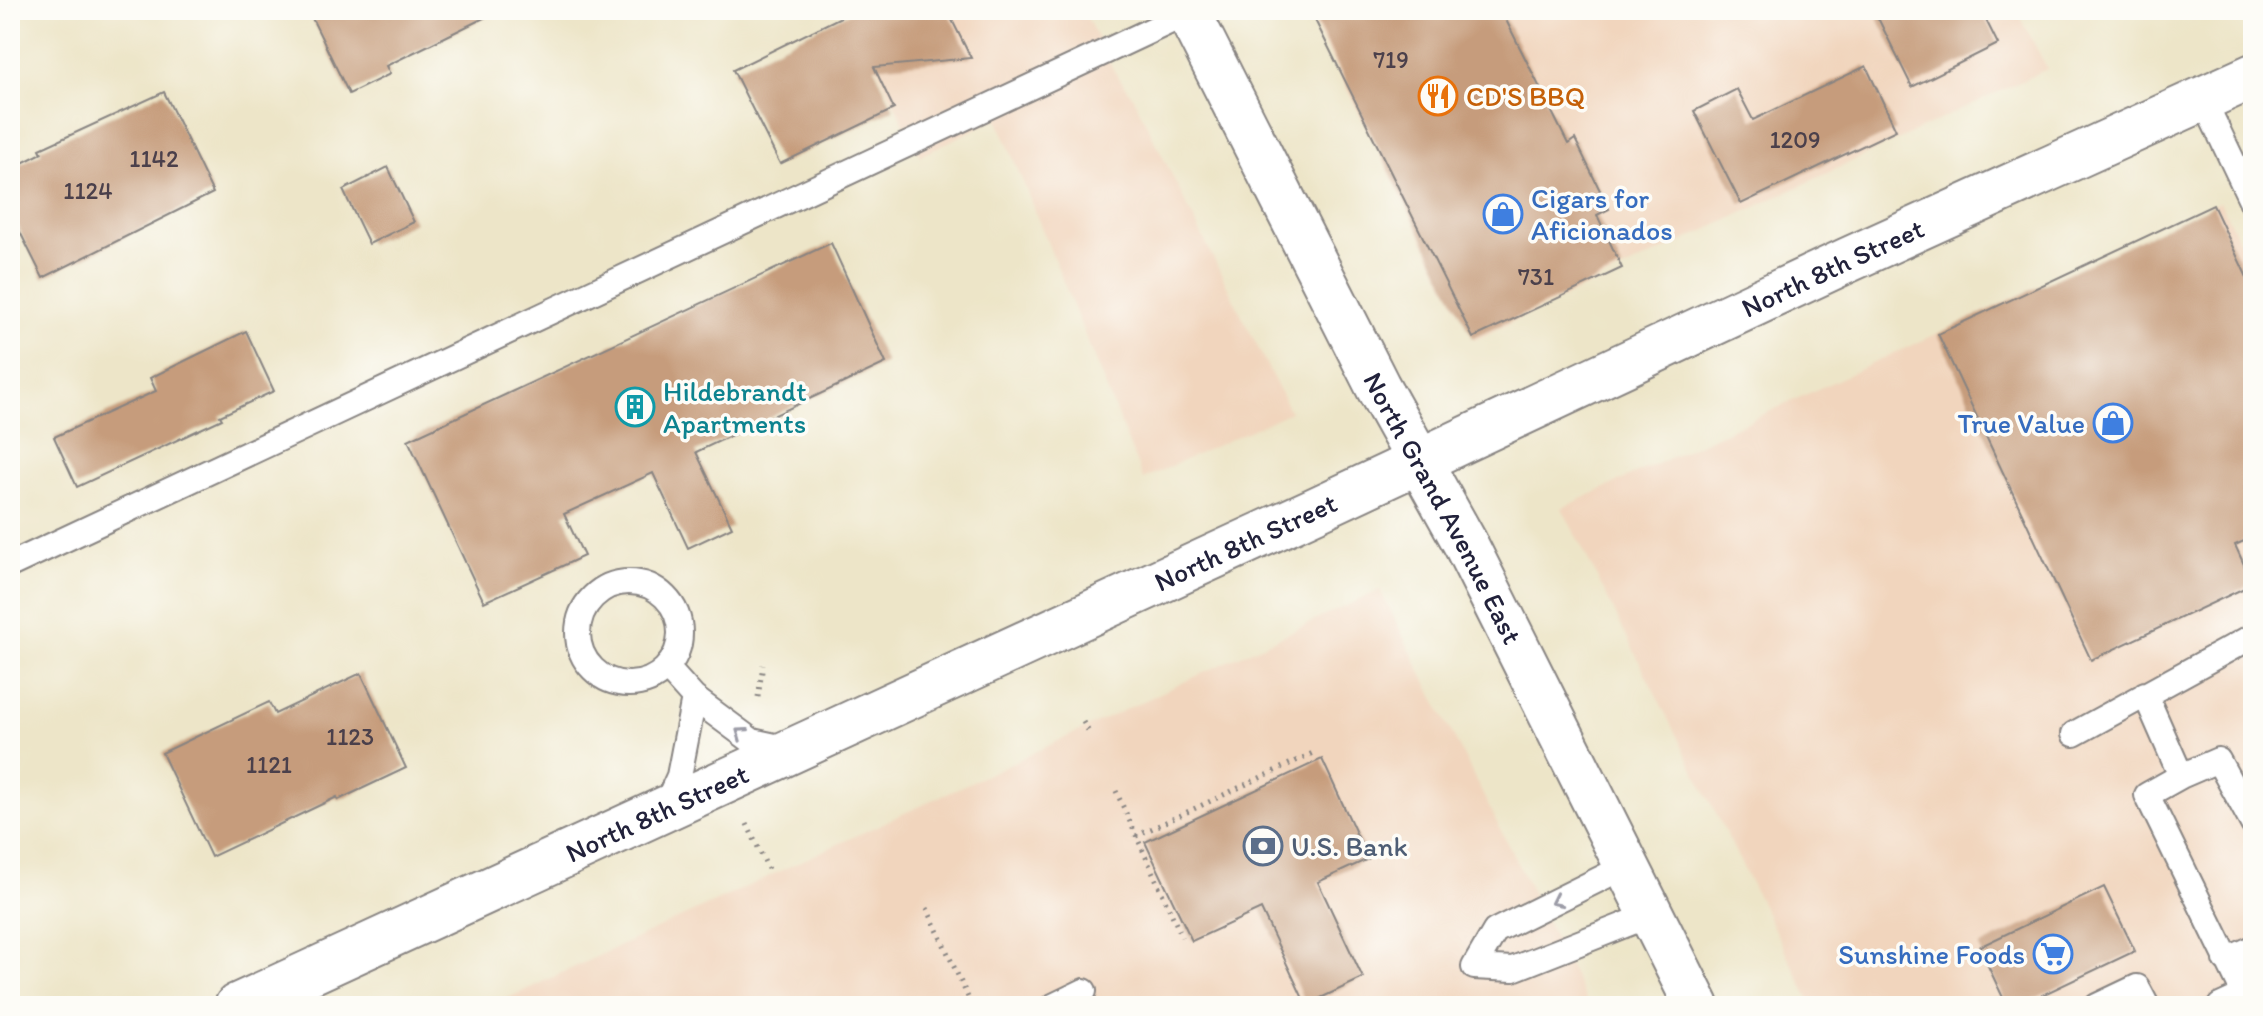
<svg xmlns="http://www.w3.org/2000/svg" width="2263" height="1016" viewBox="0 0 2263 1016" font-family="Itim,sans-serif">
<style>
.built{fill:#f1d5bd}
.building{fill:#c69c7b}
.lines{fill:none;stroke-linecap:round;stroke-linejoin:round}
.lane-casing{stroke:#888482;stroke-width:28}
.street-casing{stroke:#888482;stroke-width:48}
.secondary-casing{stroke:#888482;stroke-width:48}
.path{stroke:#888482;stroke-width:5;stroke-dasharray:2 6;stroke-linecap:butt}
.lane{stroke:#fff;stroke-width:24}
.street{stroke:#fff;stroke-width:44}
.secondary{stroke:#fff;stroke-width:44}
.oneway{stroke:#9c9ca7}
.labels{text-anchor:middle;stroke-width:7;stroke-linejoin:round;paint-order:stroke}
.number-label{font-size:24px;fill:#4b404b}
.food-label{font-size:28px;fill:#c56008;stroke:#fdfcf7;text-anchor:start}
.shop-label{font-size:28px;fill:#366cbe;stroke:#fdfcf7;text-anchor:end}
.street-label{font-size:28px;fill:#22223b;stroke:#fdfcf7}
.culture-label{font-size:28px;fill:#0d838f;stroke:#fdfcf7;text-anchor:start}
.service-label{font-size:28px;fill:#4e5e75;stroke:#fdfcf7;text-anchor:start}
</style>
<rect width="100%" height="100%" fill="#fdfcf7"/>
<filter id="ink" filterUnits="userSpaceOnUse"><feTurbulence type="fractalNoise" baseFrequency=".0125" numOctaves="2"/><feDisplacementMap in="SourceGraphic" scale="16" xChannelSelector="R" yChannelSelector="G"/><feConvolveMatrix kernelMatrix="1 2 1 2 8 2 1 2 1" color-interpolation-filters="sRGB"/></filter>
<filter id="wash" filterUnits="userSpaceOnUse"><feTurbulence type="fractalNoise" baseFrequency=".006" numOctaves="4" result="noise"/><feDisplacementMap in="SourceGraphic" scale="32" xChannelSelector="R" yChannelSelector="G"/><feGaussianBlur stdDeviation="1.8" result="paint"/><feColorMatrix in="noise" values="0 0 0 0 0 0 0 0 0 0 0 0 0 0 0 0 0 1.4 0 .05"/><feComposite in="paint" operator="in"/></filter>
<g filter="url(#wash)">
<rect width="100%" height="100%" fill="#ede5c8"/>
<path class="built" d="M 848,10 L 1083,10 L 1114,71 L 1133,97 L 1290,412 L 1143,479 L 997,118 L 920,156 Z
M 1307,10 L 2017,10 L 2047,69 L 1474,340 Z
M 2220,202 L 2253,268 L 2253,1006 L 1813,1006 L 1562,508 Z
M 1380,590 L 1589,1006 L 491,1006 L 939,797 Z"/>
<g id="blocks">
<path class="building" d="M 308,10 L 500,10 L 386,66 L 390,74 L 349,94 Z
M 855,10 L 947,10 L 971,58 L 874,67 L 894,109 L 780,164 L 733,70 Z
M 1310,10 L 1501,10 L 1568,144 L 1575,139 L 1609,209 L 1597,215 L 1622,268 L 1473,338 Z
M 1874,10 L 1981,10 L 1998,44 L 1912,87 Z
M 1866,66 L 1896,130 L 1741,204 L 1694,111 L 1737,89 L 1753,120 Z
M 164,92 L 213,193 L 43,278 L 10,212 L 10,169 L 42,153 L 40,149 Z
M 388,167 L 414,222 L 369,244 L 343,190 Z
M 2213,205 L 2253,290 L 2253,537 L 2235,545 L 2253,584 L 2091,660 L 1938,334 Z
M 831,243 L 886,363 L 696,452 L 732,527 L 688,548 L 653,473 L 564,514 L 584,556 L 484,602 L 408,440 Z
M 246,331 L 274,391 L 220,416 L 222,419 L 77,487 L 54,437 L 156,391 L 150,378 Z
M 361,673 L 406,768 L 338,800 L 337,797 L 211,857 L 162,753 L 269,702 L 275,714 Z
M 1322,759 L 1368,859 L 1318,882 L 1363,978 L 1306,1005 L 1261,909 L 1192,941 L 1145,842 Z
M 2104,887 L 2135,951 L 2019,1006 L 2007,1006 L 1979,947 Z"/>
</g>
</g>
<g filter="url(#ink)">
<use href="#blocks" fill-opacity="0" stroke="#888482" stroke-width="2"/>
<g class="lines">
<defs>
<path id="lane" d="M 2203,99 L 2253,204
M 10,565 L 1188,13
M578 633a51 51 0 1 1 102 0a51 51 0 1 1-102 0Z
M 667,668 L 694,698 L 752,741 L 789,749
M 2145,694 L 2181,776 L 2218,760 L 2253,824
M 2074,734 L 2253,636
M 2181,776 L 2147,795 L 2250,1006
M 665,807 L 679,776 L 694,698
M 1626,866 L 1495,931 L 1474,967 L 1513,969 L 1650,915
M 2226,960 L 2253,948
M 1053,1006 L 1084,991
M 2097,1006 L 2137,987 L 2147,1006
M 2220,1006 L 2244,995"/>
<g id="street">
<path id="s1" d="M 237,1006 L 1317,509 L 1848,260 L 2253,76"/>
</g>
<g id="secondary">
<path id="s2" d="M 1187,10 L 1378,387 L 1465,543 L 1697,1006"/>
</g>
</defs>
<use href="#lane" class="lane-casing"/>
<use href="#street" class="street-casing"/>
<use href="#secondary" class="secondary-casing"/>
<path class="path" d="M 758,697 L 763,665
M 1083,722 L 1089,732
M 1116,791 L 1182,937
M 747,824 L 768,869
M 1136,836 L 1315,752
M 927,908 L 972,1006"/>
<use href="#lane" class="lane"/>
<use href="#street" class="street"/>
<use href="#secondary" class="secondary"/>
</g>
<defs><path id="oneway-chevron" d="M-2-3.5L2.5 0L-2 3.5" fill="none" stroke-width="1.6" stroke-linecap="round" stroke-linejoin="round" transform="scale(2)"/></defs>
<g class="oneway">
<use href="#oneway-chevron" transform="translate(741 733) rotate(-144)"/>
<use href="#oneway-chevron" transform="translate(1556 901) rotate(154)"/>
</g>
</g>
<defs>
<symbol id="restaurant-ring" viewBox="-11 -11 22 22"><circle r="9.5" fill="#fdfcf7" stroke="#e8710a" stroke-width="1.5"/><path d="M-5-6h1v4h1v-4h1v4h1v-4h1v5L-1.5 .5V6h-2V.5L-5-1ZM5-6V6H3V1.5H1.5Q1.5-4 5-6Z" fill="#e8710a"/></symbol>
<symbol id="shop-ring" viewBox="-11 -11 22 22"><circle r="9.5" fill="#fdfcf7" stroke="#3f7fe0" stroke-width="1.5"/><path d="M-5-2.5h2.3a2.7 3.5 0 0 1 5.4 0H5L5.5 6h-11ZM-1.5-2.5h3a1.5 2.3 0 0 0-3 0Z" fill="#3f7fe0"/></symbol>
<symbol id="building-ring" viewBox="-11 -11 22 22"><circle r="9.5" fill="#fdfcf7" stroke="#0f9aa8" stroke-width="1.5"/><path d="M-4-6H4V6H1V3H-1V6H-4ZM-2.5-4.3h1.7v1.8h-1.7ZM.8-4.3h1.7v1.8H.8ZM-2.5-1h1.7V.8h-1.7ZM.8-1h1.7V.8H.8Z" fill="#0f9aa8"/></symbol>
<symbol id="bank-ring" viewBox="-11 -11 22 22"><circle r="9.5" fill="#fdfcf7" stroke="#5c6f8a" stroke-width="1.5"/><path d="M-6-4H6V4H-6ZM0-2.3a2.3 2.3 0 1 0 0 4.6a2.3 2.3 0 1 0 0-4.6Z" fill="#5c6f8a"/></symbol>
<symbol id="supermarket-ring" viewBox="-11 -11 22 22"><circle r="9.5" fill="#fdfcf7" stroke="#3f7fe0" stroke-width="1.5"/><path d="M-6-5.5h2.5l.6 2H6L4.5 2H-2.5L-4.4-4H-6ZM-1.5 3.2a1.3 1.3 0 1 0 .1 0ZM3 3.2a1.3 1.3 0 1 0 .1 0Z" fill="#3f7fe0"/></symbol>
</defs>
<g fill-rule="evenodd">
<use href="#restaurant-ring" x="1416" y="74" width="44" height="44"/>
<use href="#shop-ring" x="1481" y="192" width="44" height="44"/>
<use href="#building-ring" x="613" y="385" width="44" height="44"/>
<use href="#shop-ring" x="2091" y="401" width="44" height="44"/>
<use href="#bank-ring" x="1241" y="824" width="44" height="44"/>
<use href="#supermarket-ring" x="2031" y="932" width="44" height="44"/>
</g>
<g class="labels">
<g class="number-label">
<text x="1391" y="68">719</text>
<text x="1795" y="148">1209</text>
<text x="154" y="167">1142</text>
<text x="88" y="199">1124</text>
<text x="1536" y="285">731</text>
<text x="350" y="745">1123</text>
<text x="269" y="773">1121</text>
</g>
<g class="food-label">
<text x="1466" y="106">CD'S BBQ</text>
</g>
<g class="shop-label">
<text x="1531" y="208" text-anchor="start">Cigars for<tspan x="1531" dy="32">Aficionados</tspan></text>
<text x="2085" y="433">True Value</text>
<text x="2025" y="964">Sunshine Foods</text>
</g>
<g class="street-label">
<text dy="10" stroke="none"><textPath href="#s1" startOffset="1758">North 8th Street</textPath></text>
<text dy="10" stroke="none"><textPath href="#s2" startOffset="560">North Grand Avenue East</textPath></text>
<text dy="10" stroke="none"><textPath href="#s1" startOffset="1110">North 8th Street</textPath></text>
<text dy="10" stroke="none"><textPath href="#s1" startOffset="462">North 8th Street</textPath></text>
</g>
<g class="culture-label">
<text x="663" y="401">Hildebrandt<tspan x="663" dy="32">Apartments</tspan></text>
</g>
<g class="service-label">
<text x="1291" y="856">U.S. Bank</text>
</g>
</g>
<rect width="2263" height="1016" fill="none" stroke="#fdfcf7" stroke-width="40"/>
</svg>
